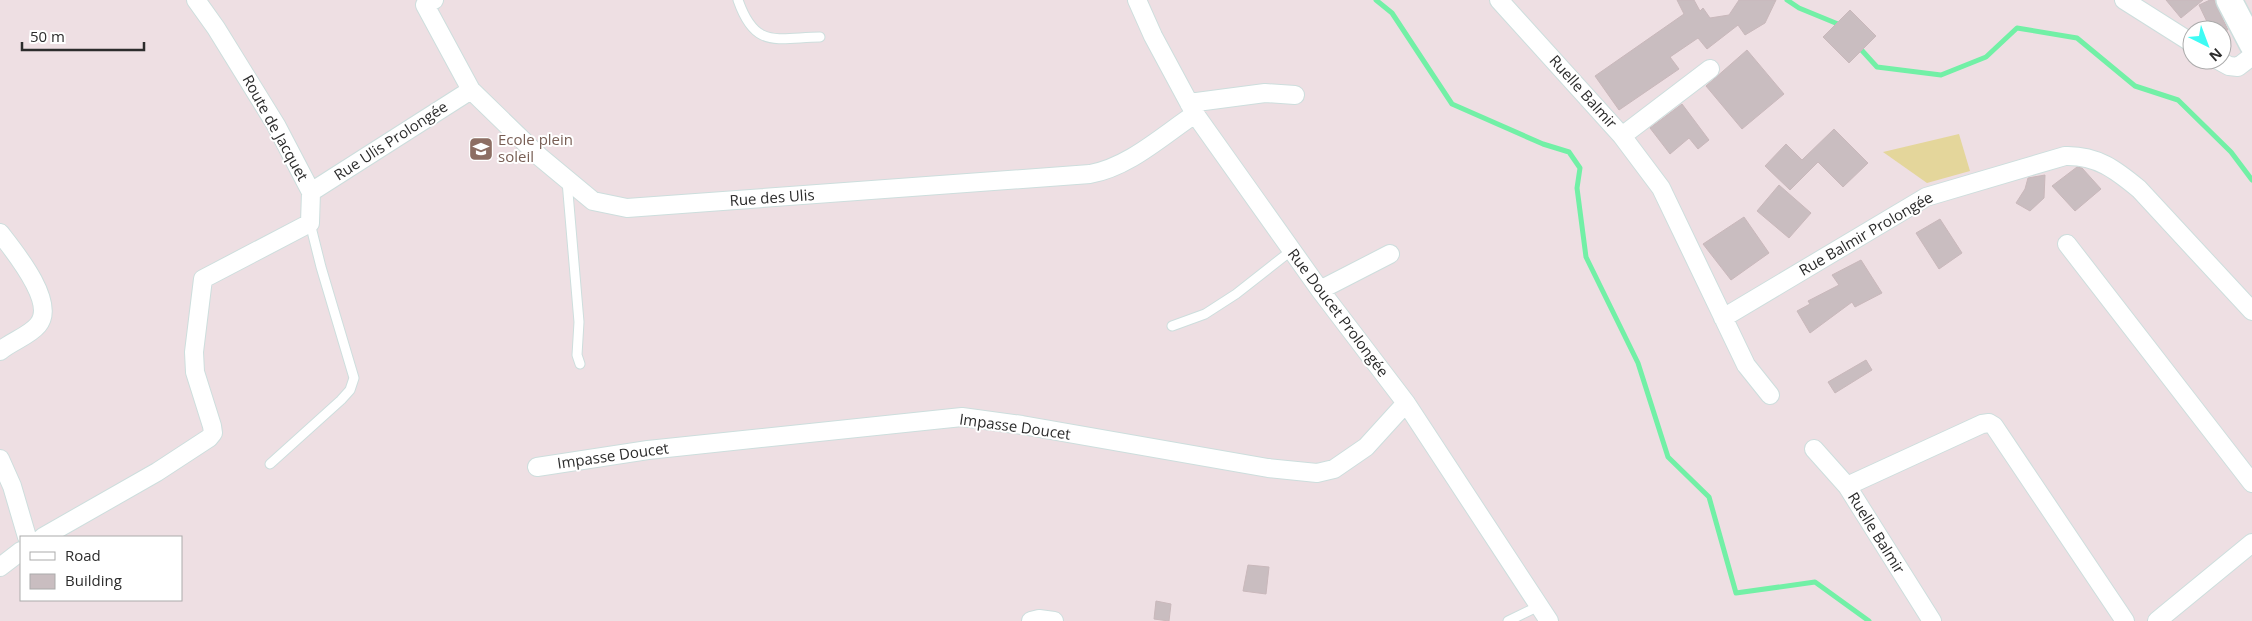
<svg xmlns="http://www.w3.org/2000/svg" width="2252" height="621" viewBox="0 0 2252 621" font-family="'Open Sans',sans-serif">
<style>
.green{fill:#e4d69b}
.lines{fill:none;stroke-linecap:round;stroke-linejoin:round}
.stream{stroke:#72f0a6;stroke-width:5}
.building{fill:#c9bdc0;stroke:#c9b8bb}
.lane-casing{stroke:#cddedd;stroke-width:11}
.street-casing{stroke:#cddedd;stroke-width:20}
.secondary-casing{stroke:#cddedd;stroke-width:28}
.lane{stroke:#fff;stroke-width:9}
.street{stroke:#fff;stroke-width:18}
.secondary{stroke:#fff;stroke-width:25}
.labels{text-anchor:middle;stroke-width:4;stroke-linejoin:round;paint-order:stroke}
.street-label{font-size:15px;fill:#2c2c2c;stroke:#fff}
.education-label{font-size:15px;fill:#785e54;stroke:#fff;text-anchor:start}
</style>
<rect width="100%" height="100%" fill="#eedfe3"/>
<path class="green" d="M 1959,134 L 1970,171 L 1927,183 L 1883,152 Z"/>
<g class="lines">
<path class="stream" d="M 1376,0 L 1392,13 L 1452,104 L 1543,144 L 1569,152 L 1580,168 L 1577,188 L 1586,257 L 1638,363 L 1668,457 L 1709,497 L 1736,593 L 1815,582 L 1869,621
M 1787,0 L 1799,8 L 1838,24 L 1841,28
M 1857,45 L 1877,67 L 1941,75 L 1986,57 L 2017,28 L 2077,38 L 2135,86 L 2178,100 L 2231,152 L 2252,180"/>
</g>
<path class="building" d="M 1677,0 L 1694,0 L 1700,11 L 1703,8 L 1710,18 L 1729,15 L 1739,0 L 1776,0 L 1765,23 L 1745,35 L 1738,25 L 1707,49 L 1698,38 L 1670,57 L 1679,69 L 1619,110 L 1595,76 L 1684,14 Z
M 2166,0 L 2203,0 L 2181,18 Z
M 2210,0 L 2214,0 L 2228,30 L 2211,30 L 2199,5 Z
M 1850,10 L 1876,36 L 1849,63 L 1823,37 Z
M 1747,50 L 1784,94 L 1742,129 L 1706,86 Z
M 1682,104 L 1709,140 L 1698,149 L 1689,138 L 1670,154 L 1650,128 Z
M 1834,129 L 1868,163 L 1843,187 L 1818,162 L 1790,190 L 1765,166 L 1786,144 L 1802,160 Z
M 2077,167 L 2082,168 L 2101,189 L 2075,211 L 2052,186 Z
M 2045,175 L 2044,198 L 2030,211 L 2016,203 L 2025,189 L 2028,178 Z
M 1779,185 L 1811,213 L 1789,238 L 1757,211 Z
M 1744,217 L 1769,253 L 1731,280 L 1703,244 Z
M 1940,219 L 1962,253 L 1939,269 L 1916,233 Z
M 1861,260 L 1882,293 L 1855,307 L 1852,302 L 1810,333 L 1797,311 L 1810,304 L 1808,301 L 1839,285 L 1832,275 Z
M 1866,360 L 1872,370 L 1835,393 L 1828,382 Z
M 1248,565 L 1269,567 L 1266,594 L 1243,591 Z
M 1156,601 L 1171,604 L 1169,621 L 1154,619 Z"/>
<g class="lines">
<defs>
<path id="lane" d="M 738,0 C 755,49 775,38 820,37
M 567,181 L 579,322 L 577,355 L 580,364
M 1172,326 L 1205,314 L 1236,294 L 1292,250
M 270,464 L 341,400 L 350,390 L 354,378 L 321,267 L 310,223
M 1508,621 L 1539,606"/>
<path id="street" d="M 434,0 L 425,5 L 471,90 L 540,157 L 593,201 L 627,208 L 1090,174 C 1129,167 1162,136 1195,114
M 1137,0 L 1153,36 L 1195,114 L 1320,290 L 1406,403 L 1549,621
M 1499,0 L 1622,136 L 1661,188 L 1746,365 L 1770,395
M 2124,0 L 2192,43
M 2218,60 L 2229,66 L 2238,67 L 2252,56
M 1189,103 L 1265,93 L 1295,95
M 1622,136 L 1710,69
M 311,192 L 471,90
M 0,233 C 14,251 57,303 38,325 C 29,336 12,341 0,351
M 2067,244 L 2252,483
M 1320,290 L 1390,254
M 1723,318 L 1926,197 L 2065,156 C 2097,155 2116,170 2139,189 L 2252,311
M 1814,449 L 1847,486 L 1932,621
M 0,459 L 12,486 L 27,537
M 537,467 L 648,450 L 962,417 L 1022,425 L 1268,468 L 1317,473 L 1334,469 L 1366,447 L 1406,403
M 1847,486 L 1982,424 L 1989,423 L 1994,426 L 2125,621
M 43,537 L 157,472 L 209,438 L 213,433 L 212,426 L 195,372 L 194,352 L 203,279 L 310,223 L 311,192 L 276,125 L 216,28 L 196,0
M 0,567 L 21,551
M 1031,621 L 1039,619 L 1054,621
M 2157,621 L 2252,543"/>
<path id="secondary" d="M 2229,0 L 2252,44"/>
</defs>
<use href="#lane" class="lane-casing"/>
<use href="#street" class="street-casing"/>
<use href="#secondary" class="secondary-casing"/>
<use href="#lane" class="lane"/>
<use href="#street" class="street"/>
<use href="#secondary" class="secondary"/>
</g>
<defs>
<symbol id="school-square" viewBox="-11 -11 22 22"><rect x="-9" y="-9" width="18" height="18" rx="4" fill="#8d6e63" stroke="#fff"/><path d="M0-5L7-2L0 1L-7-2ZM-4 1L0 2.5L4 1V4Q0 6-4 4Z" fill="#fff"/></symbol>
</defs>
<g fill-rule="evenodd">
<use href="#school-square" x="467" y="135" width="28" height="28"/>
</g>
<g class="labels">
<g class="street-label">
<text transform="translate(1583 92) rotate(48)" y="5">Ruelle Balmir</text>
<text transform="translate(275 128) rotate(61)" y="5">Route de Jacquet</text>
<text transform="translate(391 141) rotate(-33)" y="5">Rue Ulis Prolongée</text>
<text transform="translate(772 198) rotate(-4)" y="5">Rue des Ulis</text>
<text transform="translate(1866 234) rotate(-30)" y="5">Rue Balmir Prolongée</text>
<text transform="translate(1338 313) rotate(53)" y="5">Rue Doucet Prolongée</text>
<text transform="translate(1015 427) rotate(8)" y="5">Impasse Doucet</text>
<text transform="translate(613 456) rotate(-8)" y="5">Impasse Doucet</text>
<text transform="translate(1876 533) rotate(58)" y="5">Ruelle Balmir</text>
</g>
<g class="education-label">
<text x="498" y="145">Ecole plein<tspan x="498" dy="17">soleil</tspan></text>
</g>
</g>
<rect x="20" y="536" width="162" height="65" fill="#ffffff" stroke="#ababab"/>
<rect x="30" y="552" width="25" height="8" fill="#ffffff" stroke="#ababab"/>
<text x="65" y="561" font-size="15" fill="#2c2c2c">Road</text>
<rect x="30" y="574" width="25" height="15" fill="#c9bdc0" stroke="#ababab"/>
<text x="65" y="586" font-size="15" fill="#2c2c2c">Building</text>
<g transform="translate(2207 45) rotate(138)"><circle r="24" fill="#ffffff" stroke="#ababab"/>
<path d="M0-4L9 19L0 12L-9 19Z" fill="#3efbf4"/>
<text y="-8" font-size="14" font-weight="bold" text-anchor="middle" fill="#2c2c2c">N</text>
</g>
<path d="M22 42v8h122v-8" fill="none" stroke="#2c2c2c" stroke-width="2.5"/>
<text x="30" y="42" font-size="15" fill="#2c2c2c" stroke="#ffffff" stroke-width="4" paint-order="stroke">50 m</text>
</svg>
